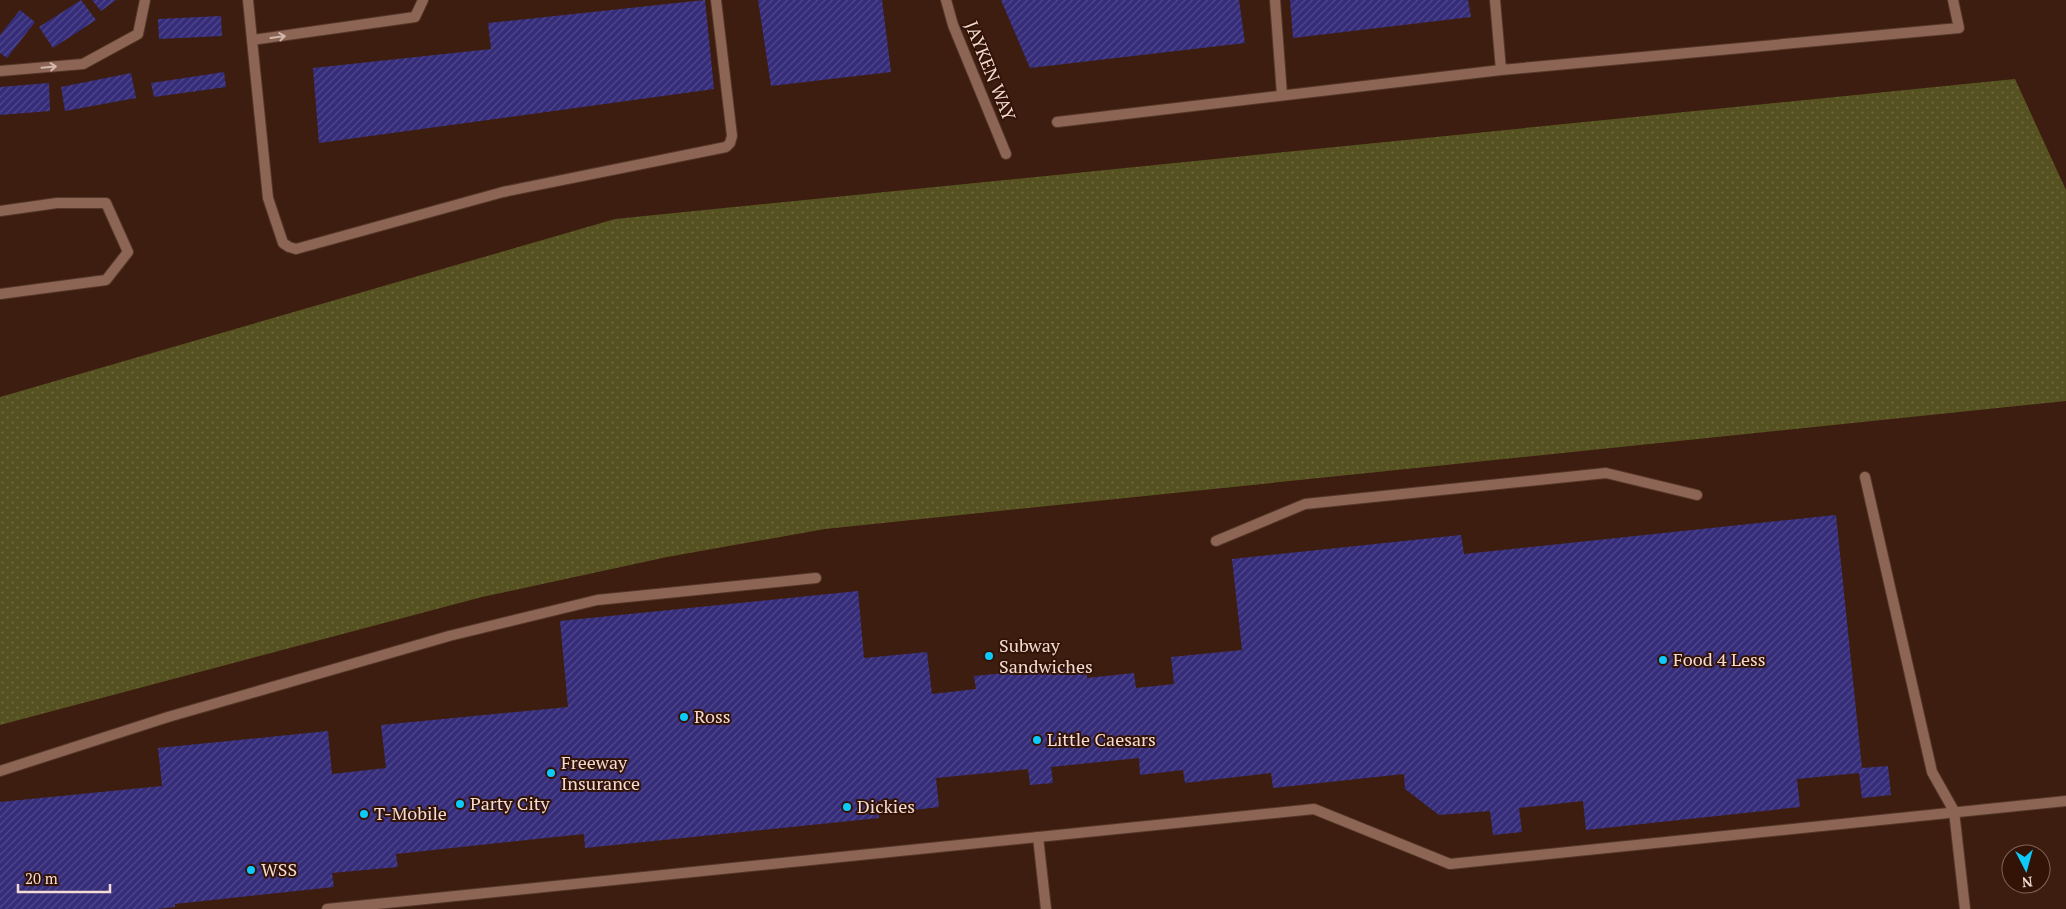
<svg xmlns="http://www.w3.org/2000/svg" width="2066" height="909" viewBox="0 0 2066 909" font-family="'PT Serif',serif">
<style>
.grass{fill:url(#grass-dots)}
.building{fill:url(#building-hatch)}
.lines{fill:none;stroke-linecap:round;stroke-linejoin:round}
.lane-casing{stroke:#56382a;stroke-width:12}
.street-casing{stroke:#56382a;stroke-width:12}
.lane{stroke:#8c6555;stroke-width:10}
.street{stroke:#8c6555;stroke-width:10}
.oneway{stroke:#d3b8ad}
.poi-dot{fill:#0ecafa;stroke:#331306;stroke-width:2}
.labels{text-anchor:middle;stroke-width:4;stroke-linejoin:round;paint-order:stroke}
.street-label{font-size:18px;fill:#f2dcd3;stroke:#331306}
.poi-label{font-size:18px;fill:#f2dcd3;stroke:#331306;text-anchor:start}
</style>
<defs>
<pattern id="grass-dots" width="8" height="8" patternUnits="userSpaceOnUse" patternTransform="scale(1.25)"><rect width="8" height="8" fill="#565120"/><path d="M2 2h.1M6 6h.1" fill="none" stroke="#6f6940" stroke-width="1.8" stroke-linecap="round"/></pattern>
<pattern id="building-hatch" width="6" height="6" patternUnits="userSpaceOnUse" patternTransform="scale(1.25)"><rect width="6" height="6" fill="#352c7a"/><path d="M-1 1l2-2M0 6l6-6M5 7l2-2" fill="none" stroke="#534a8c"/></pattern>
</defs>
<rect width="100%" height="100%" fill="#3d1d0f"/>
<path class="grass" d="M 2015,79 L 2066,190 L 2066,401 L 825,529 L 667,557 L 482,597 L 0,725 L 0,397 L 615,219 Z"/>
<path class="building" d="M 81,0 L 96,20 L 53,48 L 39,27 Z
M 92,0 L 116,0 L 101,11 Z
M 705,0 L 714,89 L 319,143 L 313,68 L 491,49 L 488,23 Z
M 758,0 L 882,0 L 891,72 L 771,86 Z
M 1001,0 L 1239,0 L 1245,43 L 1030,68 Z
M 1290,0 L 1468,0 L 1471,17 L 1293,38 Z
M 20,10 L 35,22 L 7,58 L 0,53 L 0,35 Z
M 221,16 L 222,36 L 159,39 L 158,19 Z
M 224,72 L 226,87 L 154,97 L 151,83 Z
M 131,73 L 136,98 L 65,111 L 61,87 Z
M 49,83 L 50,111 L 0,115 L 0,87 Z
M 1836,515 L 1862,768 L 1888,766 L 1891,795 L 1862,798 L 1859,773 L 1797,779 L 1800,807 L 1586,830 L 1583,801 L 1519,808 L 1522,832 L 1493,835 L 1490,811 L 1439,815 L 1405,789 L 1404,774 L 1273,788 L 1271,773 L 1185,783 L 1183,770 L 1140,775 L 1139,758 L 1051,767 L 1053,783 L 1030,785 L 1028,769 L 936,778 L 939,807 L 896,812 L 895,799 L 877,801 L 879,818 L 585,848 L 584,834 L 396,854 L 398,867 L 332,873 L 334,887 L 175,904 L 175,907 L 157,909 L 0,909 L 0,802 L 162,786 L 158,748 L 328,731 L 332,774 L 386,768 L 381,725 L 568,707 L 560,621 L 858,591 L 864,658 L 927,652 L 932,694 L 976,689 L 974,676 L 1086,665 L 1087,678 L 1134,673 L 1136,688 L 1174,684 L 1171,657 L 1242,650 L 1232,559 L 1461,535 L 1464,554 Z"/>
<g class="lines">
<defs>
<path id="lane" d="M 248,0 L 252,40 L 415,17 L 423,0
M 1275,0 L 1282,95
M 1495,0 L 1501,70 L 1959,28 L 1953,0
M 252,40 L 268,198 L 283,243 L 289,247 L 296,249 L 503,192 L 726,147 L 730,143 L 732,136 L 716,0
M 0,71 L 83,64 L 138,34 L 145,0
M 1057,122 L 1501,70
M 0,211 L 57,203 L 106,203 L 128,252 L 106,280 L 0,294
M 1865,477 L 1932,772 L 1954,811
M 1216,541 L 1305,504 L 1606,473 L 1697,495
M 0,771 L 168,717 L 449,636 L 597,600 L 816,578
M 327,909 L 1314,809 L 1450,864 L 2066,801"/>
<path id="street" d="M 946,0 L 953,25 L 1006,154
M 1954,811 L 1965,909
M 1038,837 L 1046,909"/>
</defs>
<use href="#lane" class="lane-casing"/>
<use href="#street" class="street-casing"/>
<use href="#lane" class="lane"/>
<use href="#street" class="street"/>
</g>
<defs><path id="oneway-shaft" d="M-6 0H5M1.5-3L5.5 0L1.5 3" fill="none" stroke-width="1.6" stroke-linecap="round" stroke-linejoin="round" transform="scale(1.25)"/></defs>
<g class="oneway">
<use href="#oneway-shaft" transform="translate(278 37) rotate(-8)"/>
<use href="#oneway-shaft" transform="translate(49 67) rotate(-5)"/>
</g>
<g class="poi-dot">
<circle cx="989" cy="656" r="5"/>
<circle cx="1663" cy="660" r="5"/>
<circle cx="684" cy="717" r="5"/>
<circle cx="1037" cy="740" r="5"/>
<circle cx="551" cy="773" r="5"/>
<circle cx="460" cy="804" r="5"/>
<circle cx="847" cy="807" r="5"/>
<circle cx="364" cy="814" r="5"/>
<circle cx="251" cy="870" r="5"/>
</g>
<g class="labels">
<g class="street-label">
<text transform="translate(990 71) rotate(68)" y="6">JAYKEN WAY</text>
</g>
<g class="poi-label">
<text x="999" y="652">Subway<tspan x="999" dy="21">Sandwiches</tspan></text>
<text x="1673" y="666">Food 4 Less</text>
<text x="694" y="723">Ross</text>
<text x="1047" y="746">Little Caesars</text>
<text x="561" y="769">Freeway<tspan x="561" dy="21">Insurance</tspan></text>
<text x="470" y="810">Party City</text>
<text x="857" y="813">Dickies</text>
<text x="374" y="820">T-Mobile</text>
<text x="261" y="876">WSS</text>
</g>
</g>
<g transform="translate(2026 869) rotate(174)"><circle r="24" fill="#331306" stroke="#7f6358"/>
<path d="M0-4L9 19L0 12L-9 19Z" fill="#0ecafa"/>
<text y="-8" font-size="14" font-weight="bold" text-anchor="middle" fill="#f2dcd3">N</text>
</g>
<path d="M18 884v8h92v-8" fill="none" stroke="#f2dcd3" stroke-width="2.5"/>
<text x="25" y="884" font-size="15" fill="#f2dcd3" stroke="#331306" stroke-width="4" paint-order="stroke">20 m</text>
</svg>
